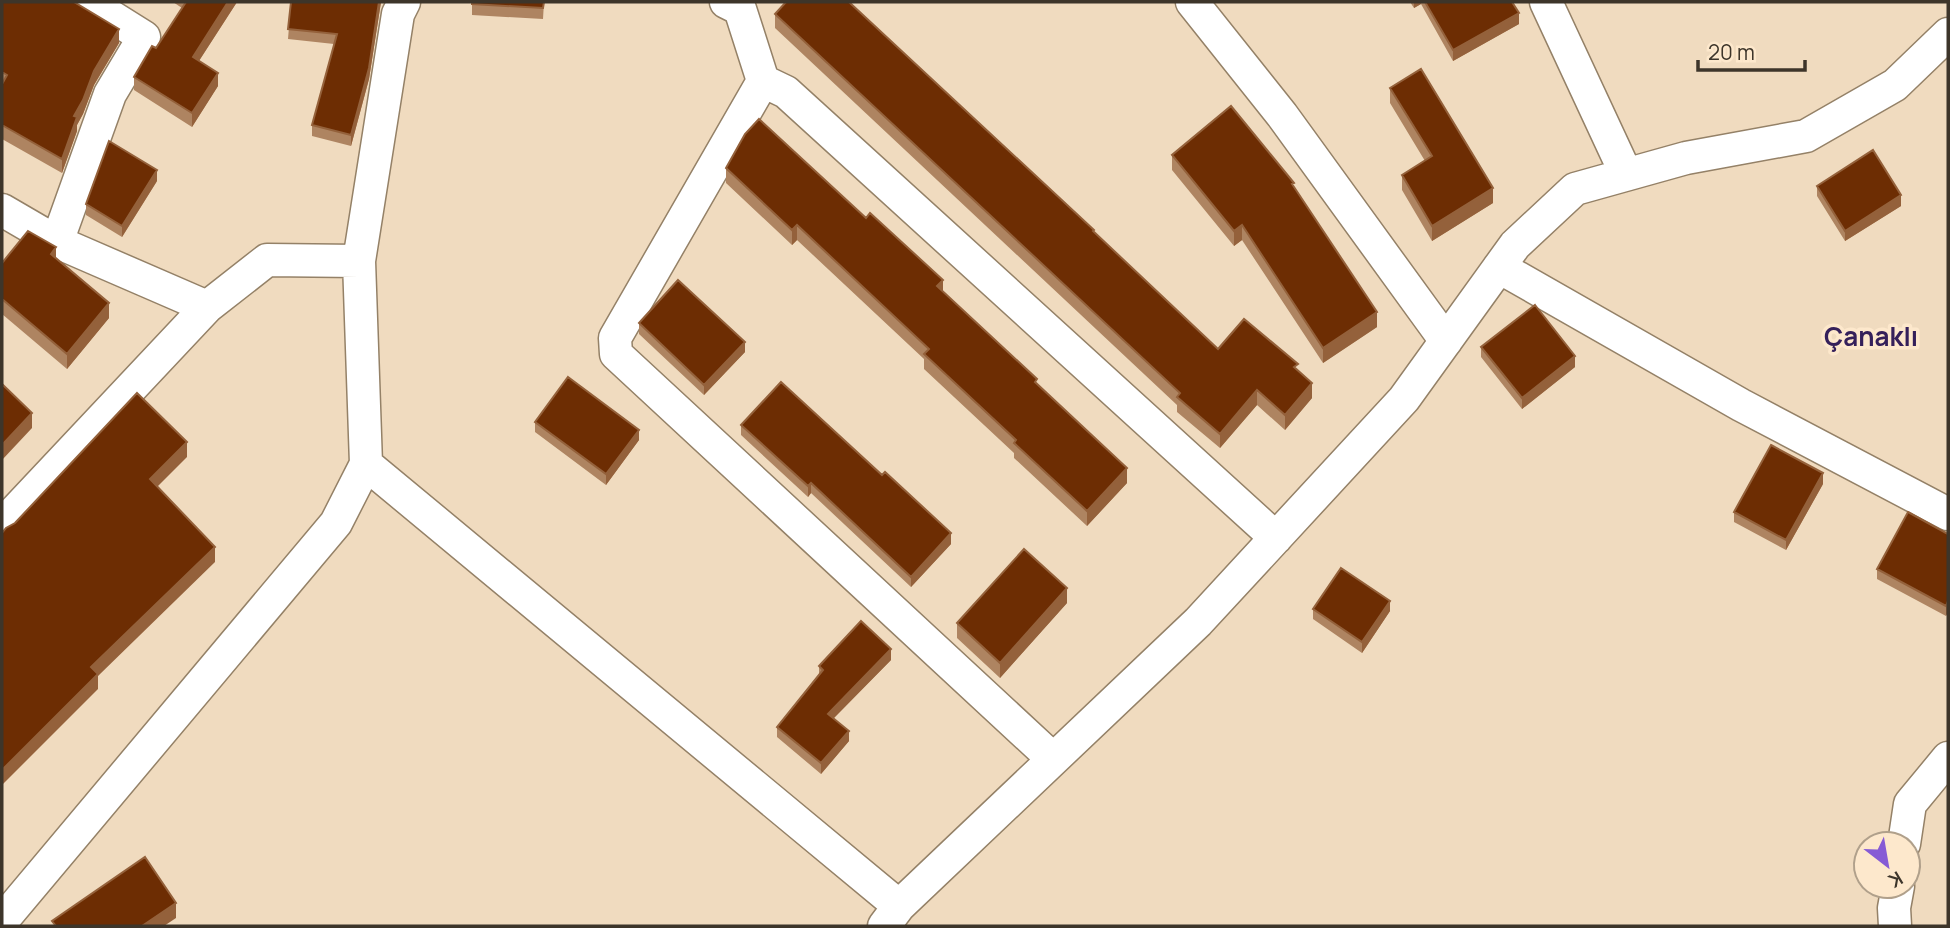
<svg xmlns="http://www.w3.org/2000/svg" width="1950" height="928" viewBox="0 0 1950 928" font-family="Manrope,sans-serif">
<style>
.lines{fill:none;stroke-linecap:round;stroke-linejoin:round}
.minor-casing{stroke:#948167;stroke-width:35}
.minor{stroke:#fff;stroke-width:32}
.wall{fill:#ae8461}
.shaded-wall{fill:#94613b}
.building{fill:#6d2d03;stroke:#94613b;stroke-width:2}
.labels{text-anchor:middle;stroke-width:7;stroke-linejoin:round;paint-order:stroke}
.district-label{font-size:26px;font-weight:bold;fill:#35205a;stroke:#fde8cc}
</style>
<rect width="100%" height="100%" fill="#f0dbbf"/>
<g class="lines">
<defs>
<path id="minor" d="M 726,2 L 740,9 L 763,81 L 786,92 L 1276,538
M 1192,2 L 1282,115 L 1446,341
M 1546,2 L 1626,174
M 763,81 L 615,338 L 616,354 L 1053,759
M 2,210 L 57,242 L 207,307
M 57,242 L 110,94 L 144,37 L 88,2
M 1499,267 L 1741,405 L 1948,514
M 366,464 L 899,906
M 2,525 L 207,307 L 267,260 L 359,261
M 1904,844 L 1910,804 L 1948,758
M 2,921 L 336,523 L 366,464 L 359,261 L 398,14 L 404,2
M 884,926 L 899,906 L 1198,622 L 1404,399 L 1515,245 L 1575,189 L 1686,158 L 1806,136 L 1895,85 L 1948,34
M 1895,926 L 1894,908 L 1898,886"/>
</defs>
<use href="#minor" class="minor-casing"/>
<use href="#minor" class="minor"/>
</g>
<path class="wall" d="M 2,2 L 119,43 L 94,85 L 83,114 L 77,125 L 77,131 L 62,173 L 2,139 Z
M 173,2 L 237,2 L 199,61 L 218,86 L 192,127 L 134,90 L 134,77 L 156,48 L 182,8 Z
M 291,2 L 381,2 L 369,79 L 351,146 L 312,136 L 312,125 L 334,44 L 288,39 Z
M 472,2 L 544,2 L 543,19 L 472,15 Z
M 1410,2 L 1512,2 L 1519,24 L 1453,61 L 1421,4 L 1414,8 Z
M 775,14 L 1094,233 L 1218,349 L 1298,371 L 1312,398 L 1285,430 L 1257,405 L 1220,448 L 1177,412 L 1177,405 L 775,28 Z
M 1390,88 L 1493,203 L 1432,241 L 1402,190 L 1402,175 L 1425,161 L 1390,103 Z
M 1172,155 L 1294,187 L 1377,327 L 1323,363 L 1242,240 L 1234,246 L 1172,170 Z
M 726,168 L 943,291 L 1037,384 L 1127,483 L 1087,526 L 1014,458 L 1014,453 L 924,369 L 924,359 L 797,240 L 792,245 L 726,183 Z
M 157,181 L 122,237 L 86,215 L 86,204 Z
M 1817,186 L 1901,206 L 1845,241 L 1817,196 Z
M 56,258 L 109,318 L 67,369 L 2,314 L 2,263 Z
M 639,323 L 745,352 L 704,395 L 639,334 Z
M 1481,347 L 1575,367 L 1522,409 L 1481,357 Z
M 535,422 L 639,440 L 606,485 L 535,432 Z
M 741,425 L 951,544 L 911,587 L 811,493 L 808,497 L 741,435 Z
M 1823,484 L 1786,550 L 1734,522 L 1734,512 Z
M 1948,534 L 1948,612 L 1946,616 L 1877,579 L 1877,569 Z
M 1067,603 L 1000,678 L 957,638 L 957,623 Z
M 1313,609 L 1390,611 L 1362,653 L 1313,619 Z
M 891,660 L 834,718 L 849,741 L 821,774 L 777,737 L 777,727 L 819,676 L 819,666 Z"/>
<path class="shaded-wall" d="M 228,2 L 237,2 L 193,70 L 193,57 Z
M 379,2 L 381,2 L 369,79 L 351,146 L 351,135 Z
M 1414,2 L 1421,2 L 1421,4 L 1414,8 Z
M 1519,13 L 1519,24 L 1453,61 L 1453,50 Z
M 119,29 L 119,43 L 94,85 L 83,114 L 77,125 L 77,131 L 62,173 L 62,159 L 74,116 L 94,71 Z
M 218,73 L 218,86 L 192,127 L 192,113 Z
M 157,170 L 157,181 L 122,237 L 122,226 Z
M 1493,188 L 1493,203 L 1432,241 L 1432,226 Z
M 1901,195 L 1901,206 L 1845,241 L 1845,231 Z
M 797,225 L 797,240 L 792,245 L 792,230 Z
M 1242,225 L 1242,240 L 1234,246 L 1234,231 Z
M 56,247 L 56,262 L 51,254 Z
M 943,280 L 943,295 L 937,286 Z
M 109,303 L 109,318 L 67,369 L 67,354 Z
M 1377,312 L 1377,327 L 1323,363 L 1323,348 Z
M 745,342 L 745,352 L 704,395 L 704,385 Z
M 1575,356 L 1575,367 L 1522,409 L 1522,398 Z
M 1312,383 L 1312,398 L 1285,430 L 1285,415 Z
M 1257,390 L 1257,405 L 1220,448 L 1220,434 Z
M 32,413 L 32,428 L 2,460 L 2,445 Z
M 639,430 L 639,440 L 606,485 L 606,474 Z
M 187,442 L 187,457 L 150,494 L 150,479 Z
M 1127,468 L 1127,483 L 1087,526 L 1087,511 Z
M 1823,473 L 1823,484 L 1786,550 L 1786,540 Z
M 811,483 L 811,493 L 808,497 L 808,486 Z
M 951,533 L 951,544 L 911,587 L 911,577 Z
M 215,547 L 215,562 L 98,676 L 98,689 L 2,785 L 2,770 L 91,667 Z
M 1067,588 L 1067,603 L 1000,678 L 1000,663 Z
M 1390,601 L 1390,611 L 1362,653 L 1362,642 Z
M 1948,601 L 1948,612 L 1946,616 L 1946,606 Z
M 891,649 L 891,660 L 828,724 L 828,714 Z
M 849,731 L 849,741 L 821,774 L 821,763 Z
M 176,903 L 176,918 L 164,926 L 142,926 Z"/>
<path class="building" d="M 2,2 L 74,2 L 119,29 L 94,71 L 83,100 L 74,116 L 77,117 L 62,159 L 2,125 L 2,84 L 7,75 L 2,72 Z
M 186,2 L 228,2 L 193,57 L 218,73 L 192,113 L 134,77 L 152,46 L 156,48 Z
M 291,2 L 379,2 L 369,68 L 351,135 L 312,125 L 337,34 L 288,29 Z
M 472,2 L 544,2 L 543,8 L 472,4 Z
M 786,2 L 849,2 L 1094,230 L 1093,231 L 1218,349 L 1244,319 L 1298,364 L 1294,367 L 1312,383 L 1285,415 L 1257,390 L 1220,434 L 1177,397 L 1180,393 L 775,14 Z
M 1425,2 L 1512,2 L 1519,13 L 1453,50 Z
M 1421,69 L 1493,188 L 1432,226 L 1402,175 L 1432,156 L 1390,88 Z
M 1231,106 L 1294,183 L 1292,184 L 1377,312 L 1323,348 L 1242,225 L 1234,231 L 1172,155 Z
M 759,119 L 866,218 L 870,213 L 943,280 L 937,286 L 1037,379 L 1035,382 L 1127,468 L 1087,511 L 1014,443 L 1016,440 L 924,354 L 929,349 L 797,225 L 792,230 L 726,168 L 745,134 Z
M 109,141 L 157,170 L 122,226 L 86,204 Z
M 1873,150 L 1901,195 L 1845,231 L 1817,186 Z
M 28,231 L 56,247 L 51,254 L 109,303 L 67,354 L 2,299 L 2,263 Z
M 678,280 L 745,342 L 704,385 L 639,323 Z
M 1535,305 L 1575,356 L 1522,398 L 1481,347 Z
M 568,377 L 639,430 L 606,474 L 535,422 Z
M 781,382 L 882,475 L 885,472 L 951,533 L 911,577 L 811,483 L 808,486 L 741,425 Z
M 2,384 L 32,413 L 2,445 Z
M 137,393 L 187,442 L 150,479 L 215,547 L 91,667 L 98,674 L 2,770 L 2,533 L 6,528 L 15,523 Z
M 1771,445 L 1823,473 L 1786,540 L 1734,512 Z
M 1908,512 L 1948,534 L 1948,601 L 1946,606 L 1877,569 Z
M 1024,549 L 1067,588 L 1000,663 L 957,623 Z
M 1341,568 L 1390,601 L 1362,642 L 1313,609 Z
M 861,621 L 891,649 L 828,714 L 849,731 L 821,763 L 777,727 L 823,670 L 819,666 Z
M 145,857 L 176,903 L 142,926 L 56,926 L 52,921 Z"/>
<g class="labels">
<g class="district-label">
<text x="1871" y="346">Çanaklı</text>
</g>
</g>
<rect width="1950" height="928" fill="none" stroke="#3d352a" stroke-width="7"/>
<g transform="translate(1887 865) rotate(149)"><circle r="33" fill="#fde8cc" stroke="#b0a08b" stroke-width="2"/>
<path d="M0-5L12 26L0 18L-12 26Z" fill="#865bd5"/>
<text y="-10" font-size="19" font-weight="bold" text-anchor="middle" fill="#3d352a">K</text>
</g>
<path d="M1698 60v10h107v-10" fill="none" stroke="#3d352a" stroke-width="3.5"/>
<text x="1708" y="60" font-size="21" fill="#3d352a" stroke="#fde8cc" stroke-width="5" paint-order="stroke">20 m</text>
</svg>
